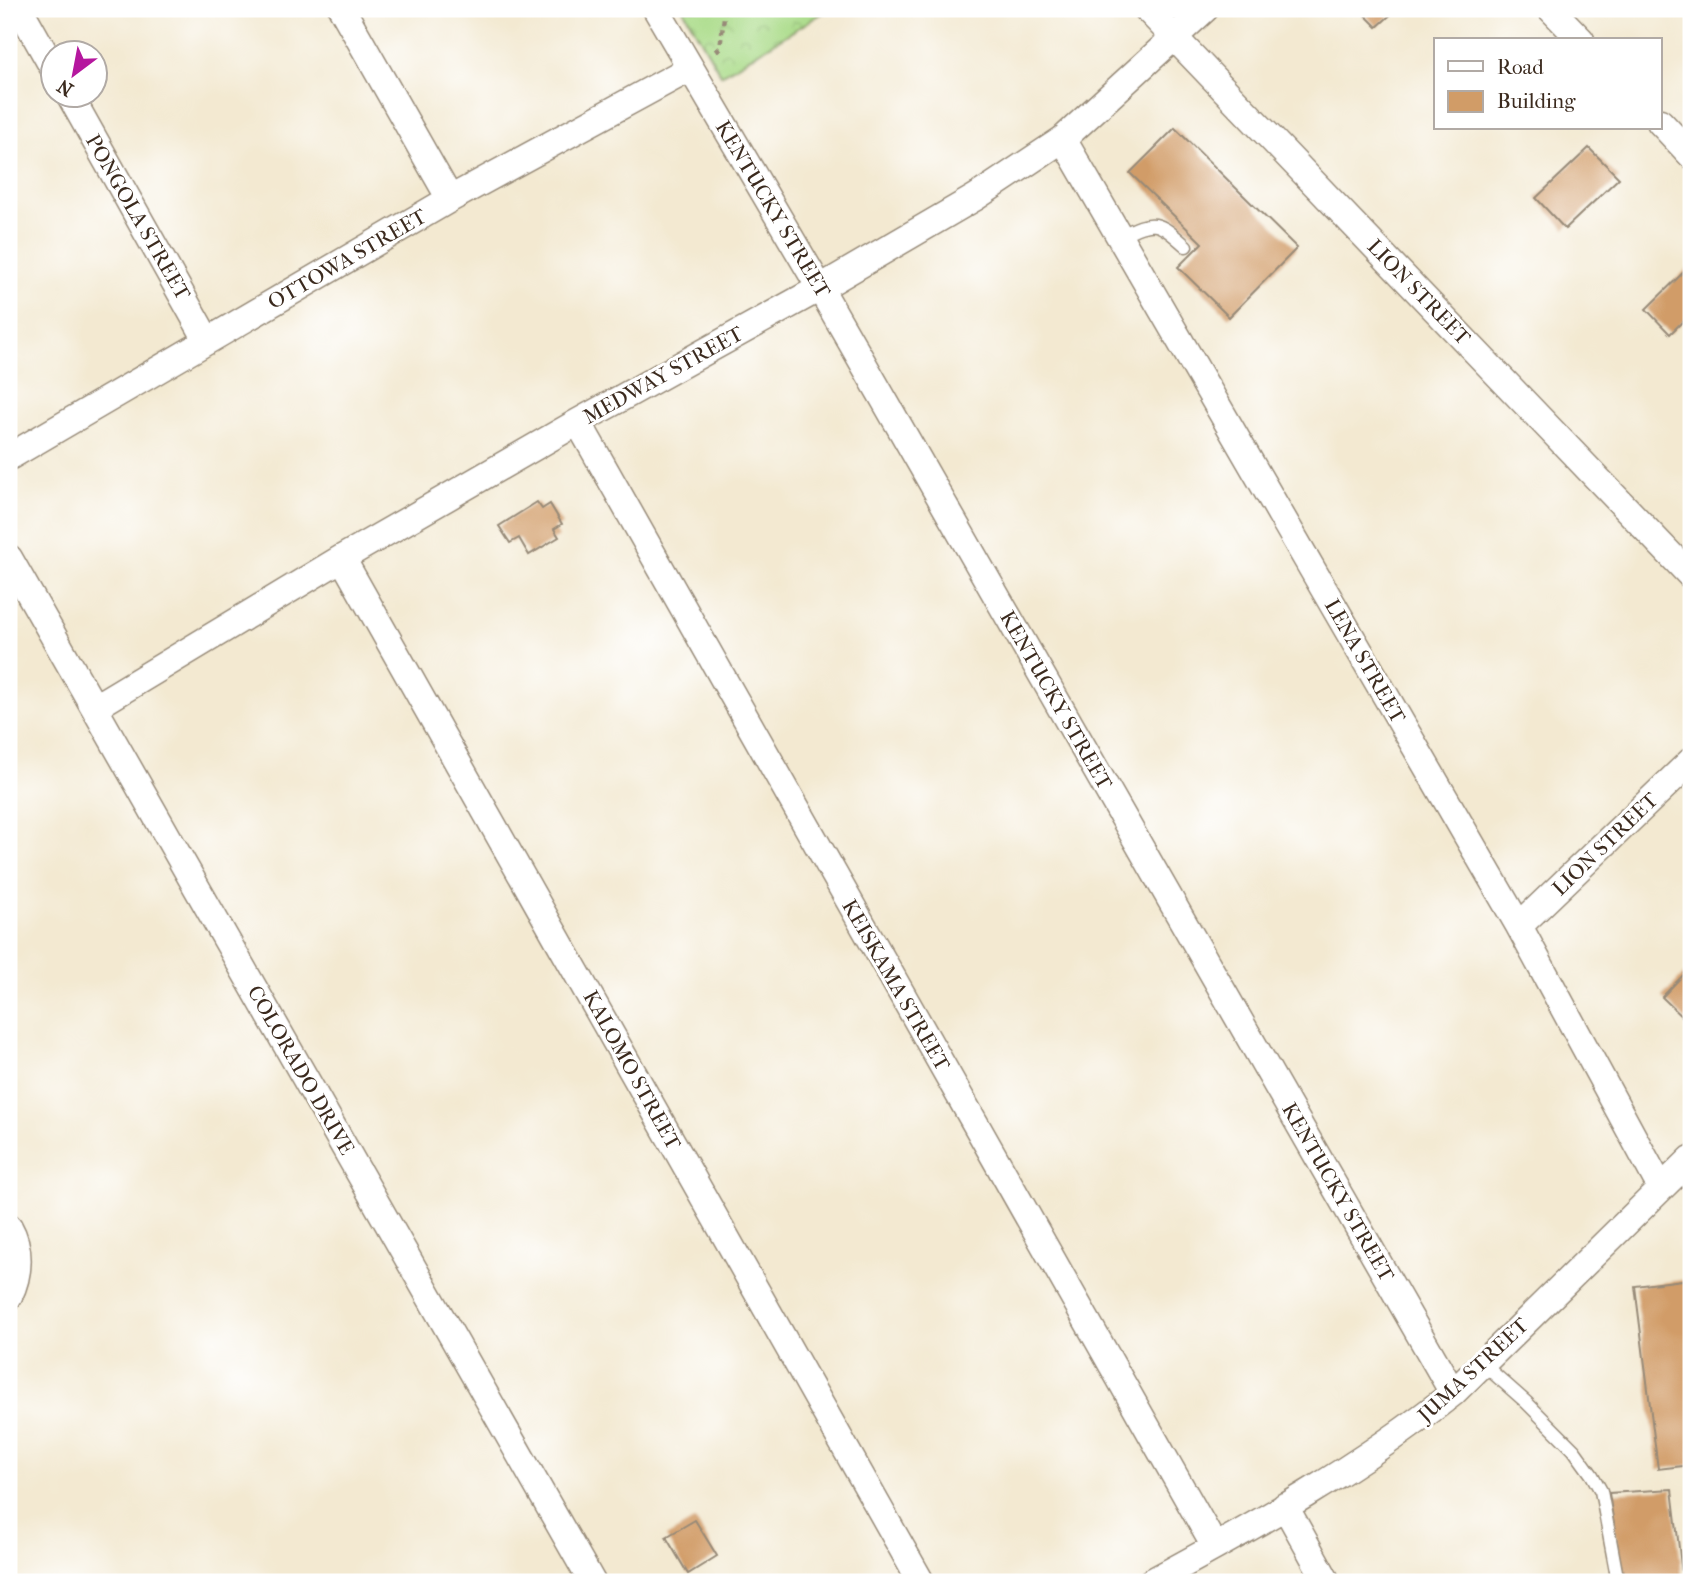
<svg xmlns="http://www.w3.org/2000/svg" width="1700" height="1591" viewBox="0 0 1700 1591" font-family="'IM FELL French Canon',serif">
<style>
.park{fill:url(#park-crowns);stroke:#738354;stroke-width:2}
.building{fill:#d19c67}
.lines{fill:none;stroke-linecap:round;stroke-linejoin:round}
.service-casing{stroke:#978a78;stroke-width:15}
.minor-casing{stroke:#978a78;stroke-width:29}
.path{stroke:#978a78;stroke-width:4.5;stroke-dasharray:5 5;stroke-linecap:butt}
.service{stroke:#fff;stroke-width:12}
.minor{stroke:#fff;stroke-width:26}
.labels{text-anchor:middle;stroke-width:6;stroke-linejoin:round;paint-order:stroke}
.street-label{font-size:21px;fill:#3b2a1e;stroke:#fff}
</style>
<defs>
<pattern id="park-crowns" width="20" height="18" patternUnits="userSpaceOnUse" patternTransform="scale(1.75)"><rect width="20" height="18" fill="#abdc8a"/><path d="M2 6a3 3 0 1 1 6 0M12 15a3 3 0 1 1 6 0" fill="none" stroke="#94bd77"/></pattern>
</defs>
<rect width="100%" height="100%" fill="#fff"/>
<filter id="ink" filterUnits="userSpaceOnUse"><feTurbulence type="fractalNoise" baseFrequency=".0143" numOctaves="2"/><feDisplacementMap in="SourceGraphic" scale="14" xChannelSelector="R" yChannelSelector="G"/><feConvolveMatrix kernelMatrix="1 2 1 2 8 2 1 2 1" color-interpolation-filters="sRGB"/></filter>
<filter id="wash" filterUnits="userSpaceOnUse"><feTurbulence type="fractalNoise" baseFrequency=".00686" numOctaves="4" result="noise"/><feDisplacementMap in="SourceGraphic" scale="28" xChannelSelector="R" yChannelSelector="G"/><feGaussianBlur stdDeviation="1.57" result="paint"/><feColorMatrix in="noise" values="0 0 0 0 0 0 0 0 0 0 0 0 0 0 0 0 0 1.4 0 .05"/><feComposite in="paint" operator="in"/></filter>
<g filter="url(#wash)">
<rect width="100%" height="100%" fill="#f3e9d1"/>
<path class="park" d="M 683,9 L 829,9 L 721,75 Z"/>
<g id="blocks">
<path class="building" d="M 1359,9 L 1397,9 L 1377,27 Z
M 1175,128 L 1297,248 L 1229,317 L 1178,267 L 1202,243 L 1130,173 Z
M 1589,148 L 1619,178 L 1565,229 L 1536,198 Z
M 1691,265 L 1691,313 L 1670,334 L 1646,309 Z
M 537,502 L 542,509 L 550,504 L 562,524 L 554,529 L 559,537 L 529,555 L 519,538 L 510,543 L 499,526 Z
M 1691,967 L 1691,1025 L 1662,997 Z
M 1691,1279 L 1691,1465 L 1658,1469 L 1635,1286 Z
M 1672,1489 L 1683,1582 L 1623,1582 L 1609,1493 Z
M 695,1520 L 717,1556 L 688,1574 L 666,1537 Z"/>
</g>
</g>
<g filter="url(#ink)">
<use href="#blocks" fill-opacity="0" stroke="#978a78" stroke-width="2"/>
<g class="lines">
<defs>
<path id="service" d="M 1120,236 C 1154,219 1157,220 1186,246
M 1483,1364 L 1526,1402 L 1574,1450 L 1592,1475 L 1601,1491 L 1618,1582"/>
<path id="minor" d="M 20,9 L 52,66
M 342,9 L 450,199
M 656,9 L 820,288 L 1453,1393
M 1147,9 L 1691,576
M 1551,9 L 1581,40
M 69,94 L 207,340
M 1660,122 L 1691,155
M 1063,139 L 1519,926 L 1661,1188
M 578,422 L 1215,1547
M 9,457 L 450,199 L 689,69
M 9,558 L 592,1582
M 342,558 L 921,1582
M 95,707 L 342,558 L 578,422 L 820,288 L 976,197 L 1063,139 L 1205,9
M 1519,926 L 1691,761
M 9,1227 C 21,1248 20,1274 9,1296
M 1285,1506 L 1327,1582
M 1151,1582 C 1255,1526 1360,1467 1453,1393 L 1691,1159"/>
</defs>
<use href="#service" class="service-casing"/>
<use href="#minor" class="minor-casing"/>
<path class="path" d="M 716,51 L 720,48 L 725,9"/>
<use href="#service" class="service"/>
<use href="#minor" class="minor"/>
</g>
</g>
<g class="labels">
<g class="street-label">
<text transform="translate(773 209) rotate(59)" y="7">KENTUCKY STREET</text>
<text transform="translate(138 217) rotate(60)" y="7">PONGOLA STREET</text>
<text transform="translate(347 259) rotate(-30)" y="7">OTTOWA STREET</text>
<text transform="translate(1419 292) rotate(46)" y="7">LION STREET</text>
<text transform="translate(663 375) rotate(-29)" y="7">MEDWAY STREET</text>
<text transform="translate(1365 661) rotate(60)" y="7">LENA STREET</text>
<text transform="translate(1056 700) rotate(60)" y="7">KENTUCKY STREET</text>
<text transform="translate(1605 844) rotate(-44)" y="7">LION STREET</text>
<text transform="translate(896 985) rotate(60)" y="7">KEISKAMA STREET</text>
<text transform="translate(301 1070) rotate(60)" y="7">COLORADO DRIVE</text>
<text transform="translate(632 1070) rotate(61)" y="7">KALOMO STREET</text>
<text transform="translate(1338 1192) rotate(60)" y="7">KENTUCKY STREET</text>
<text transform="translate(1473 1370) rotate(-43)" y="7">JUMA STREET</text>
</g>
</g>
<rect width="1700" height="1591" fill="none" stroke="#fff" stroke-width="35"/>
<rect x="1434" y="38" width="228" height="91" fill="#ffffff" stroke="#b1aaa5" stroke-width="2"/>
<rect x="1448" y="61" width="35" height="10" fill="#ffffff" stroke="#b1aaa5" stroke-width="2"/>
<text x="1497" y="74" font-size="21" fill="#3b2a1e">Road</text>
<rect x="1448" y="91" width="35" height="21" fill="#d19c67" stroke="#b1aaa5" stroke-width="2"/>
<text x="1497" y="108" font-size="21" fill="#3b2a1e">Building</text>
<g transform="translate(74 74) rotate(212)"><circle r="33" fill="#ffffff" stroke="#b1aaa5" stroke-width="2"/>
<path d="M0-5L12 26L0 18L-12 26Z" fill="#b5179e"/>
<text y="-10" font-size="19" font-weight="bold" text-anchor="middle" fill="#3b2a1e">N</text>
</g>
</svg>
